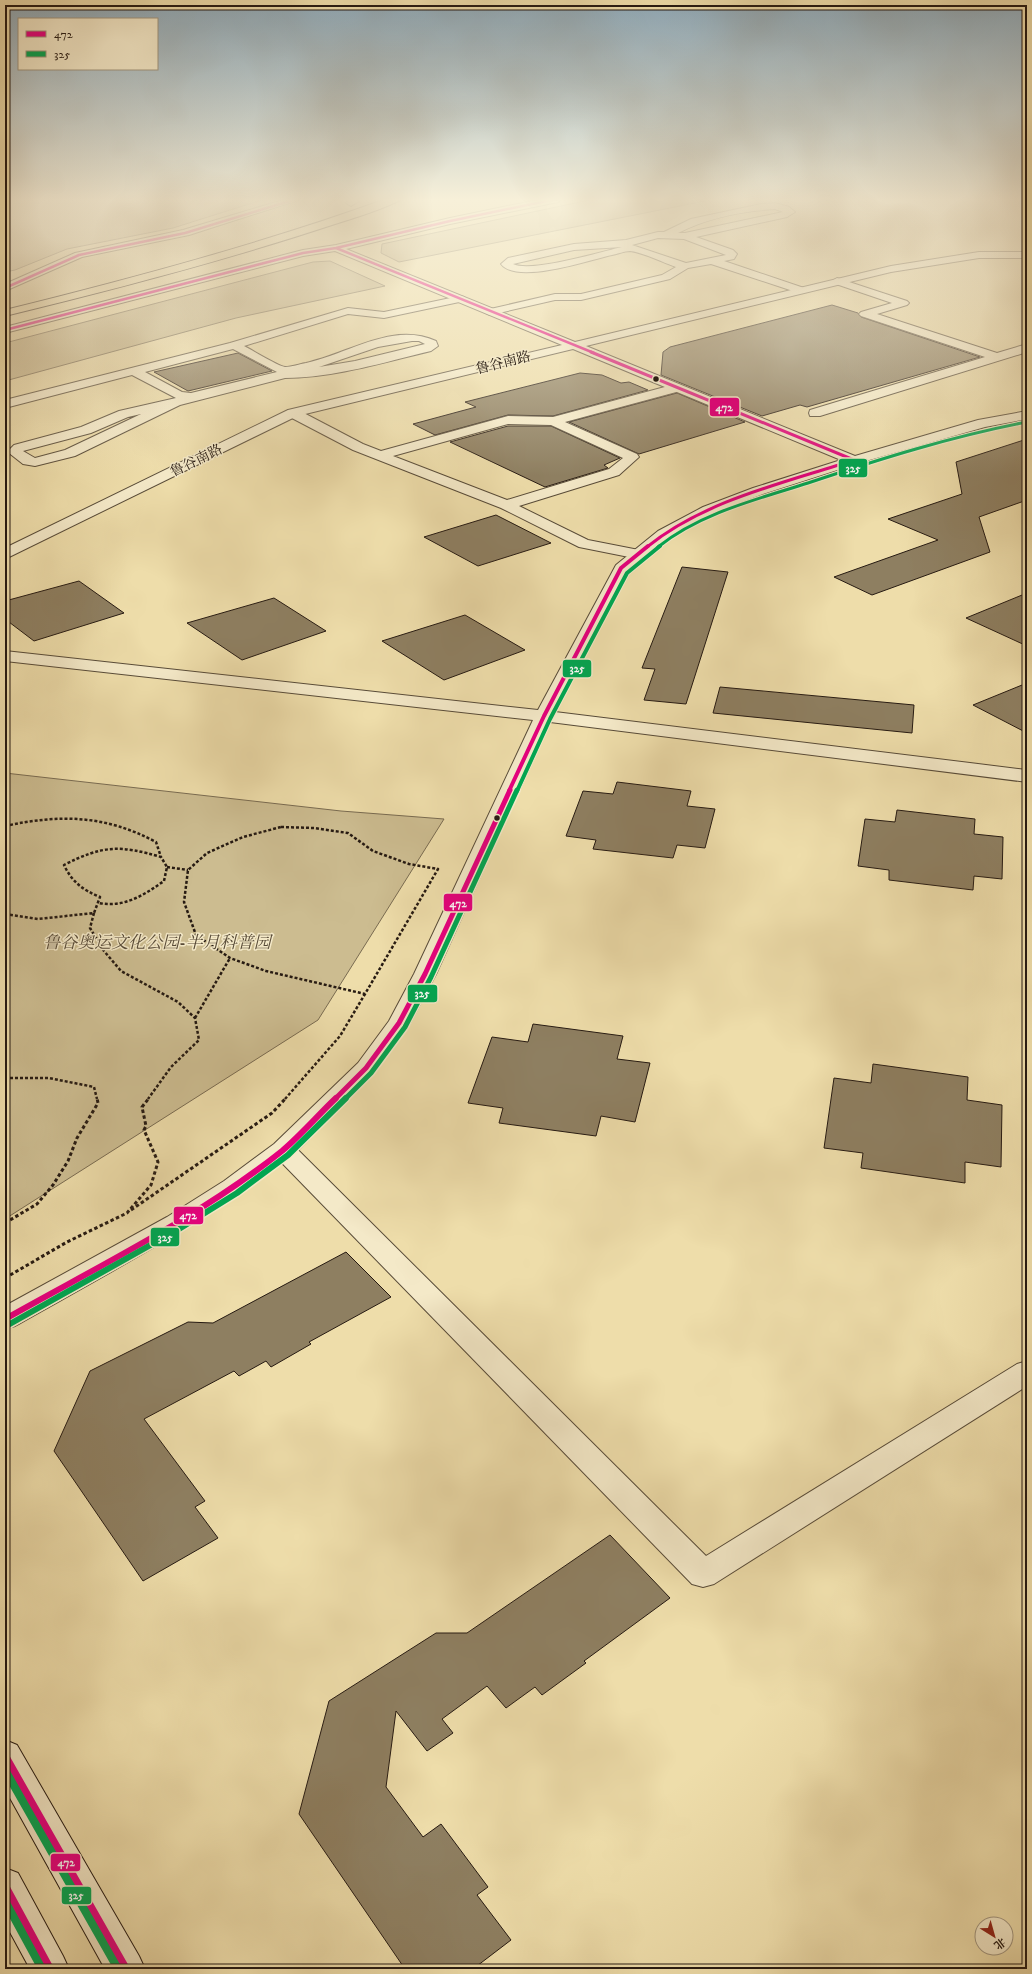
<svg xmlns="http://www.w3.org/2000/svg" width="1032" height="1974" viewBox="0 0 1032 1974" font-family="'IM FELL DW Pica','Noto Serif SC',serif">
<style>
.green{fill:#ccbc90;stroke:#796b51}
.building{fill:#8e7f61;stroke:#261a12}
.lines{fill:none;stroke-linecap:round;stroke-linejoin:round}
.minor-casing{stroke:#584b38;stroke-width:2}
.tertiary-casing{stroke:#584b38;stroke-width:2}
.secondary-casing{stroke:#261a12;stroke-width:2}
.trunk-casing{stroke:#261a12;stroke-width:2}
.motorway-casing{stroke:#261a12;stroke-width:2}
.path-far1{stroke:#261a12;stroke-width:2.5;stroke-dasharray:3 2;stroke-linecap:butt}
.path{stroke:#261a12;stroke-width:3;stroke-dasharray:3.5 2.5;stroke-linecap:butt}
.minor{fill:#f4e9c8;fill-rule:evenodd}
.tertiary{fill:#f4e9c8;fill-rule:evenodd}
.secondary{fill:#f4e9c8;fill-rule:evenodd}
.trunk{fill:#eda;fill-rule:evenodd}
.motorway{fill:#eda;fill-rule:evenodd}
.bus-1-far5-casing{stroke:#f4e9c8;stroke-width:4}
.bus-1-far4-casing{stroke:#f4e9c8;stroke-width:5}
.bus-1-far3-casing{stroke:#f4e9c8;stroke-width:6}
.bus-1-far2-casing{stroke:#f4e9c8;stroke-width:8}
.bus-1-far1-casing{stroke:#f4e9c8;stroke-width:9}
.bus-1-casing{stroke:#f4e9c8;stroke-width:10}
.bus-2-far4-casing{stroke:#f4e9c8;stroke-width:5}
.bus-2-far3-casing{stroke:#f4e9c8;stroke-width:6}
.bus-2-far2-casing{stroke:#f4e9c8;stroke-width:8}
.bus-2-far1-casing{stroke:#f4e9c8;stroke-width:9}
.bus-2-casing{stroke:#f4e9c8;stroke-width:10}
.bus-1-far5{stroke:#e5007d;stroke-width:2.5}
.bus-1-far4{stroke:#e5007d;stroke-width:3}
.bus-1-far3{stroke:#e5007d;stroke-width:4}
.bus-1-far2{stroke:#e5007d;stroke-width:5}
.bus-1-far1{stroke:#e5007d;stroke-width:6}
.bus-1{stroke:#e5007d;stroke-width:8}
.bus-2-far4{stroke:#00a651;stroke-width:3}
.bus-2-far3{stroke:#00a651;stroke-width:4}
.bus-2-far2{stroke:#00a651;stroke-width:5}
.bus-2-far1{stroke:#00a651;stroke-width:6}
.bus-2{stroke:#00a651;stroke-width:8}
.bus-dot{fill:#261a12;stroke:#f4e9c8;stroke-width:1.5}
.labels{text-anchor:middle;stroke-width:3;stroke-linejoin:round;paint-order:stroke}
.far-street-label{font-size:14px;fill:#261a12;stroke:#f4e9c8}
.park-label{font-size:17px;font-style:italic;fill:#584b38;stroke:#f4e9c8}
.line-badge{stroke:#f4e9c8;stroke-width:1.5}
.badge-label{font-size:11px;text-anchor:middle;font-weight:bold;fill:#fff}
</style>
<rect width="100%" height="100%" fill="#eda"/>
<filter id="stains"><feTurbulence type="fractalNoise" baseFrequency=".005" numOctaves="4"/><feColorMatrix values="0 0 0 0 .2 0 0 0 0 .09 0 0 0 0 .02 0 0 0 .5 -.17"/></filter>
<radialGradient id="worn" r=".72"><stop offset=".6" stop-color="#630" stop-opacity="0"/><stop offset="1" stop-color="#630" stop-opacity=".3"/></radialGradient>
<path class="green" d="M 5,199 L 265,199 L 173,228 L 67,249 L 15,270 L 5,272 Z
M 594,199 L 715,199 L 399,262 L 381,253 L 382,244 Z
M 330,261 L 385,286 L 236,318 L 5,381 L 5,343 L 313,262 Z
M 5,773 L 341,811 L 444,819 L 318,1020 L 5,1219 Z"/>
<path class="building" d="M 832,305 L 858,313 L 861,317 L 980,357 L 807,407 L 800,405 L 762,416 L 661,375 L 663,352 L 670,347 Z
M 238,353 L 272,371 L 188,391 L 154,372 Z
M 580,373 L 602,375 L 621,383 L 629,382 L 648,390 L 553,416 L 508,415 L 435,435 L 413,424 L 476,407 L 465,402 Z
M 677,393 L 745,422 L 639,454 L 569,422 Z
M 508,426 L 551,426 L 620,458 L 604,465 L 608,468 L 545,487 L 450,442 Z
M 1027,439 L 1027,500 L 979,517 L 990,552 L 872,595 L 834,577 L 938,540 L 888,519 L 962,494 L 956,462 Z
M 496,515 L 551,543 L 478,566 L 424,537 Z
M 682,567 L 728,572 L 686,704 L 644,700 L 655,669 L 642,668 Z
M 79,581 L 124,613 L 34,641 L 5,619 L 5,601 Z
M 1027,593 L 1027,646 L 966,618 Z
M 274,598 L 326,631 L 242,660 L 187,623 Z
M 465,615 L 525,650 L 444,680 L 382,641 Z
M 1027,683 L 1027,733 L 973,705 Z
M 720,687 L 914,705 L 912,733 L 713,713 Z
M 617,782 L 691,791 L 687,806 L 715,809 L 705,848 L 677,845 L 673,858 L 593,849 L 596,840 L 566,836 L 583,791 L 613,794 Z
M 897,810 L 975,819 L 974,834 L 1003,837 L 1002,879 L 974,876 L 973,890 L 889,880 L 889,870 L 858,866 L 865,819 L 895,822 Z
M 533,1024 L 623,1036 L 617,1059 L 650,1063 L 635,1122 L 601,1116 L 596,1136 L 499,1123 L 503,1108 L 468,1103 L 492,1037 L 528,1042 Z
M 873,1064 L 968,1077 L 967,1100 L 1002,1105 L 1001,1167 L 965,1162 L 965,1183 L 861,1168 L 863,1153 L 824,1148 L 834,1078 L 871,1083 Z
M 346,1252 L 391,1297 L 309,1342 L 311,1344 L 271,1367 L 266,1361 L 239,1376 L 234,1371 L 144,1419 L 205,1501 L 195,1507 L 218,1538 L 143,1581 L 54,1451 L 90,1371 L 188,1322 L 213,1323 Z
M 610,1535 L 670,1598 L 584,1661 L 586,1663 L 542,1695 L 535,1687 L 506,1708 L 487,1686 L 442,1719 L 453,1733 L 427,1751 L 396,1711 L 386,1787 L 423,1837 L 441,1824 L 488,1887 L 477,1895 L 511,1940 L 473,1969 L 405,1969 L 299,1814 L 329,1701 L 436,1633 L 467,1633 Z"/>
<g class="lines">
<defs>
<path id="minor" d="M 775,203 L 789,207 L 795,212 L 787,217 L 696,237 L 733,250 L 737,254 L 734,259 L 724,261 L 804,288 L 805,290 L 804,292 L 796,292 L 711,264 L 688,268 L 670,279 L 581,300 L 555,300 L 490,315 L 484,312 L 486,310 L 555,294 L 581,294 L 662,275 L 676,267 C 664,263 642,252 630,251 C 625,251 617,254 612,255 C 589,260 517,285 501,264 L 508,258 L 574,244 L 626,240 L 658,232 L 664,232 L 691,219 L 761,204 ZM 775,209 L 783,212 L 685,233 L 678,233 C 707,218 743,211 775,209 ZM 658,238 L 684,239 L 726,255 L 686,263 L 632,245 ZM 622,247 C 600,252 531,273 513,264 L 574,250 Z
M 837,278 L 907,301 L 909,303 L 907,305 L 877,314 L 997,353 L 1027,344 L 1027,352 L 820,416 L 810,416 L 809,413 L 810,410 L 985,357 L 861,316 L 859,314 L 861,312 L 892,303 L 833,283 L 832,281 Z
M 460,296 L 464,297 L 466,299 L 464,301 L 384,318 L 348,314 L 244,346 C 252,350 278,366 285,367 C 291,367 300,364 306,363 C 348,354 393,321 436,341 L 438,346 L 431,351 C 385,362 333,378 285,378 L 180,405 L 75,456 L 35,466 L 23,464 L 9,453 L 9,450 L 14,445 L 81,427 L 119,411 L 176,398 L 132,375 L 5,408 L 5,400 L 230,343 L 348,308 L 384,312 ZM 412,341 L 419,341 L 425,344 L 355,361 L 319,367 L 378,347 ZM 233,349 L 277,372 L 191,393 L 182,392 L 145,372 ZM 141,414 L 65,450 L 35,458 L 23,451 L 91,433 L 128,417 Z
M 676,384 L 680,385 L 682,388 L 680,391 L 565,422 L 637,454 L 639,457 L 619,475 L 519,506 L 588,540 L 644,551 L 647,554 L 644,557 L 639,559 L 579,547 L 501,508 L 353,450 L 288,416 L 287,413 L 288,410 L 298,410 L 363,444 L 381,451 L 508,416 L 553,417 ZM 508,424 L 551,425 L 623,458 L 609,469 L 507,500 L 393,456 Z"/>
<path id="tertiary" d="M 286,199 L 301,199 L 189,235 L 82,257 L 5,291 L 5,284 L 75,253 L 183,230 Z
M 542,199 L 562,199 L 558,202 L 450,224 L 346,249 L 575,342 L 891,266 L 979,252 L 1027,252 L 1027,258 L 979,258 L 891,272 L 586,346 L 855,456 L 978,420 L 1027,411 L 1027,419 L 985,427 L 859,463 L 763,494 L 713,513 L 668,537 L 627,570 L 555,712 L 1027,770 L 1027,782 L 550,722 L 436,974 L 410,1023 L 374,1073 L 298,1150 L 706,1556 L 1017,1364 L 1027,1361 L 1027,1386 L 714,1584 L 703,1587 L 692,1584 L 282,1163 C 198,1226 105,1275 15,1326 L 5,1329 L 5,1306 L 167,1217 L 224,1181 L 274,1144 L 358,1063 L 389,1021 L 414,974 L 533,720 L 5,661 L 5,651 L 538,710 L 616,565 L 658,531 L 703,507 L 753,488 L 841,460 L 573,349 L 297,416 L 5,559 L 5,548 L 288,410 L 562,345 L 335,251 L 303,256 L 5,333 L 5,327 L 303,250 L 336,245 L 450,218 Z"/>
<path id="secondary" d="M 5,1740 L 17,1745 L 139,1956 L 145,1969 L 105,1969 L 5,1789 Z
M 5,1868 L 18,1873 L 63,1956 L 69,1969 L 30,1969 L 5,1923 Z"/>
<path id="trunk" d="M 386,199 L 400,199 C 393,206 348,220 335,224 C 227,260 116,289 5,316 L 5,310 C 134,278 261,244 386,199 Z"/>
<path id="motorway" d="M 350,199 L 362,199 L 351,206 L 346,203 Z
M 390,199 L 404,199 L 376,210 L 371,207 Z"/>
</defs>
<use href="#minor" class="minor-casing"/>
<use href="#tertiary" class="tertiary-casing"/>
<use href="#secondary" class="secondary-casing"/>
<use href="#trunk" class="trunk-casing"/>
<use href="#motorway" class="motorway-casing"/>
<path class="path-far1" d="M 5,826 C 61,814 105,815 156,842 L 161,857
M 281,827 L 314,828 L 348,833 L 373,851 L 409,864 L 438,869 L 365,994 L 266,971 L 230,958 L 196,935 L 184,902 L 188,870 L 207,853 L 243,837 Z
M 5,834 L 8,836 L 5,842
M 167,867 L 188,870
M 94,913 L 90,928 L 104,951 L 121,971 L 178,1002 L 195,1018 L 199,1040 L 171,1067 L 148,1099
M 5,914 L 38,919 L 94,913 L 100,897 C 83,890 72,882 64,865 C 103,845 120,845 161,857 L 167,867 L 164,881 C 144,895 124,908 99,903
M 195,1018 L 230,958
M 5,1078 L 49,1078 L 94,1087 L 97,1099
M 285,1099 L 340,1036 L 365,994"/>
<path class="path" d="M 131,1210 L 272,1113 L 286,1098
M 5,1223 L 37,1204 L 53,1185 L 68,1161 L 77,1138 L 98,1103 L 97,1098
M 5,1278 L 67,1242 L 127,1213 L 151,1185 L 158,1162 L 144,1130 L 146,1126 L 142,1107 L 149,1098"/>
<use href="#minor" class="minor"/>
<use href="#tertiary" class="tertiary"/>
<use href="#secondary" class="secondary"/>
<use href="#trunk" class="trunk"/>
<use href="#motorway" class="motorway"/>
<defs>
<path id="bus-1-far5" d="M 336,248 L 594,353
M 5,288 L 79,255 L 185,233 L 296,199
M 5,330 L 303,253 L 336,248 L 450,221 L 556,199"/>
<path id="bus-1-far4" d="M 591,352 L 854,460
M 647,547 C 705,500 784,483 854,460"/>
<path id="bus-1-far3" d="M 509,791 L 544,716 L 621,568 L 648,546"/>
<path id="bus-1-far2" d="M 335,1099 L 366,1068 L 399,1023 L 425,974 L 510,790"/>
<path id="bus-1-far1" d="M 5,1319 C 99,1266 198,1218 282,1151 C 301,1135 318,1115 336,1098"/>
<path id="bus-1" d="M 5,1756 L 126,1969
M 5,1886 L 50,1969"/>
<path id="bus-2-far4" d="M 658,547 C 700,513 758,499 808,483 C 880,459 953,436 1027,422"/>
<path id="bus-2-far3" d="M 517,791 L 550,719 L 627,573 L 660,546"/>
<path id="bus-2-far2" d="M 345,1099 L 371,1073 L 405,1027 L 431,977 L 517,790"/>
<path id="bus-2-far1" d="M 8,1325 L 179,1229 L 237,1193 L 288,1155 L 346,1098"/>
<path id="bus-2" d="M 5,1770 L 118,1969
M 5,1901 L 42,1969"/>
</defs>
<use href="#bus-1-far5" class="bus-1-far5-casing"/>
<use href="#bus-1-far4" class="bus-1-far4-casing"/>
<use href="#bus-1-far3" class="bus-1-far3-casing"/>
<use href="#bus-1-far2" class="bus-1-far2-casing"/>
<use href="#bus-1-far1" class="bus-1-far1-casing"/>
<use href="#bus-1" class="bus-1-casing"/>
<use href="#bus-2-far4" class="bus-2-far4-casing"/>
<use href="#bus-2-far3" class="bus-2-far3-casing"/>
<use href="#bus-2-far2" class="bus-2-far2-casing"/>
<use href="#bus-2-far1" class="bus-2-far1-casing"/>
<use href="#bus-2" class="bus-2-casing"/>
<use href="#bus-1-far5" class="bus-1-far5"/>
<use href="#bus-1-far4" class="bus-1-far4"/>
<use href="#bus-1-far3" class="bus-1-far3"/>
<use href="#bus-1-far2" class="bus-1-far2"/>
<use href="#bus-1-far1" class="bus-1-far1"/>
<use href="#bus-1" class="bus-1"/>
<use href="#bus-2-far4" class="bus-2-far4"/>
<use href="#bus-2-far3" class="bus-2-far3"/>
<use href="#bus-2-far2" class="bus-2-far2"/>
<use href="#bus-2-far1" class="bus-2-far1"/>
<use href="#bus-2" class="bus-2"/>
</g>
<linearGradient id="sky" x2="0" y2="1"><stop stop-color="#8faaba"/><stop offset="0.42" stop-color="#f7f0d9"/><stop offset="1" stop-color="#f7f0d9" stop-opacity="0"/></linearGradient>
<rect width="1032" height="476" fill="url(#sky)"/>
<g class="bus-dot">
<circle cx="656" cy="379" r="3.5"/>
<circle cx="497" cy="818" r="3.5"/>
</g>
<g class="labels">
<g class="far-street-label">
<text transform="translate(503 362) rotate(-14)" y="5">鲁谷南路</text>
<text transform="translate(196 460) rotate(-26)" y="5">鲁谷南路</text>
</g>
<g class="park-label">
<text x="157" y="948">鲁谷奥运文化公园-半月科普园</text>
</g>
</g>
<g class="line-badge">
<rect x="709" y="397" width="31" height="20" rx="4" fill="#e5007d"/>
<rect x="838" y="458" width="30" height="20" rx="4" fill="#00a651"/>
<rect x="562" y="659" width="30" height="19" rx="4" fill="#00a651"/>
<rect x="443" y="893" width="30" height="19" rx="4" fill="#e5007d"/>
<rect x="407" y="984" width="31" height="19" rx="4" fill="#00a651"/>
<rect x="173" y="1206" width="31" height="19" rx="4" fill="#e5007d"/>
<rect x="150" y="1227" width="30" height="20" rx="4" fill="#00a651"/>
<rect x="50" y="1853" width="31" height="19" rx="4" fill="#e5007d"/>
<rect x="61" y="1886" width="31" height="19" rx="4" fill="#00a651"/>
</g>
<g class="badge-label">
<text x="724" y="411">472</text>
<text x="853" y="472">325</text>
<text x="577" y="672">325</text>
<text x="458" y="907">472</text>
<text x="422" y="997">325</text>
<text x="188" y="1219">472</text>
<text x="165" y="1241">325</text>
<text x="66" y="1866">472</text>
<text x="76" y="1899">325</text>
</g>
<rect width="1032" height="1974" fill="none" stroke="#eda" stroke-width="20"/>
<rect x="6" y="6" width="1020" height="1962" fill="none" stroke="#261a12" stroke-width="2"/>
<rect x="10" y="10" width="1012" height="1954" fill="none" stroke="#261a12"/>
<rect x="18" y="18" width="140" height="52" fill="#f4e9c8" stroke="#a2967f"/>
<rect x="26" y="31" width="20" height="6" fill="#e5007d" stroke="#a2967f"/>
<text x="54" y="38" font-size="12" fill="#261a12">472</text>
<rect x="26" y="51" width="20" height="6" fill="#00a651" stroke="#a2967f"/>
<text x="54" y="58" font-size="12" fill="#261a12">325</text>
<g transform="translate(994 1936) rotate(143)"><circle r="19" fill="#f4e9c8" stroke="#a2967f"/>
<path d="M0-3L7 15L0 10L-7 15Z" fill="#8f2418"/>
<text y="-6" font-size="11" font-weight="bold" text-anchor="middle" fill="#261a12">北</text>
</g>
<rect width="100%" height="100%" filter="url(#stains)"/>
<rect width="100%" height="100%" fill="url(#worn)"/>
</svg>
